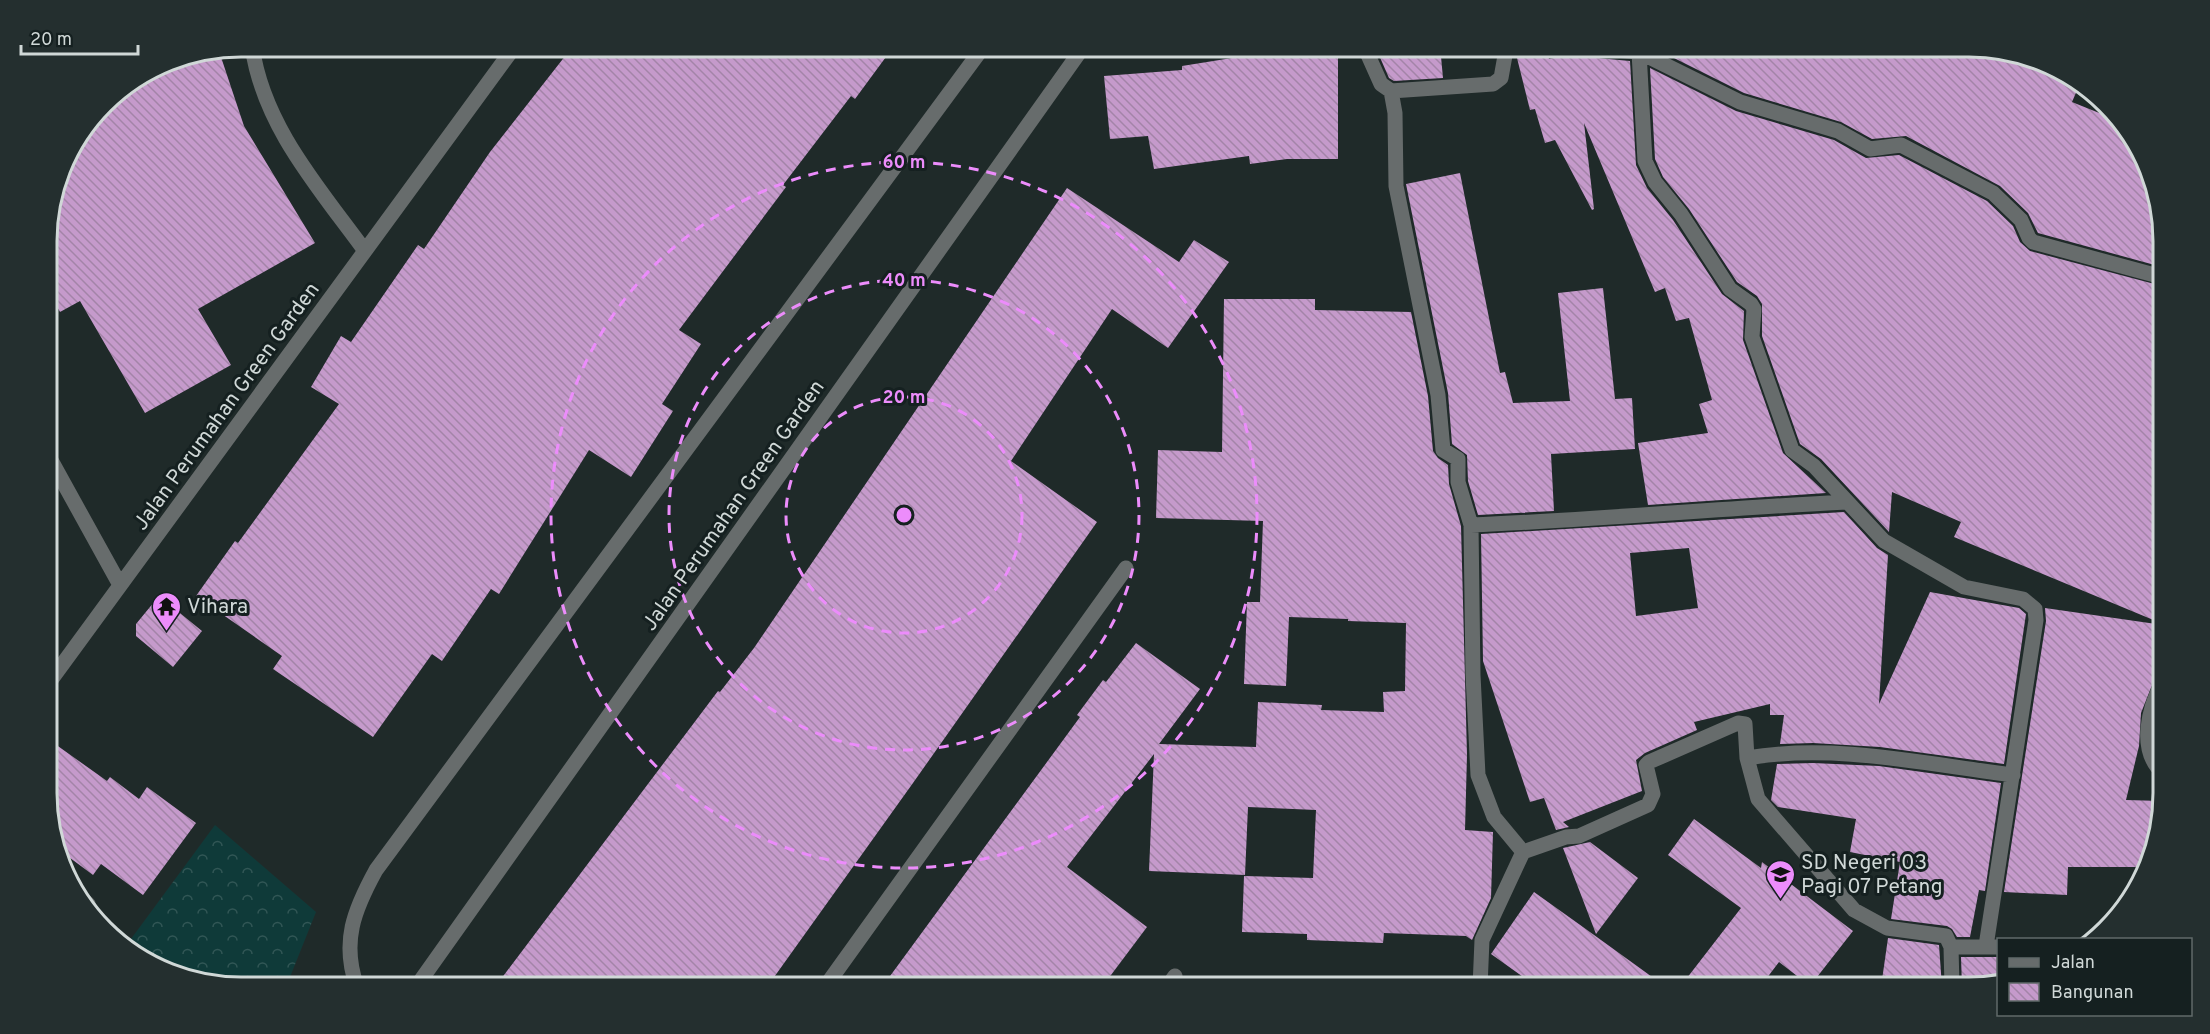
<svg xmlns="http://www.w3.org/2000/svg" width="2210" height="1034" viewBox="0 0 2210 1034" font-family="Overpass,sans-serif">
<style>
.forest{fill:url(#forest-crowns)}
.building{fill:url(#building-back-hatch);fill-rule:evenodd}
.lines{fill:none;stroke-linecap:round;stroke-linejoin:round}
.minor{stroke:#676c6c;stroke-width:15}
.ring{fill:none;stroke:#ec8cfb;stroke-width:3;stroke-dasharray:10 8}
.labels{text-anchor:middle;stroke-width:6;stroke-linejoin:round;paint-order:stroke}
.street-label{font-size:21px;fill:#d0d8d7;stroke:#152020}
.poi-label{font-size:21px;fill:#d0d8d7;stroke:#152020;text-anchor:start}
.rim{fill:none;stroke:#d0d8d7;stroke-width:3}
.centre{fill:#ec8cfb;stroke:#152020;stroke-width:3}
.ring-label{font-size:18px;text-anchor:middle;font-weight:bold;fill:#ec8cfb;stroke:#152020;stroke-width:6;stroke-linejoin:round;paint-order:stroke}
</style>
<defs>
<pattern id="forest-crowns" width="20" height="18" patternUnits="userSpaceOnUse" patternTransform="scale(1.5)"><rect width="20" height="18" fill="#0f3a39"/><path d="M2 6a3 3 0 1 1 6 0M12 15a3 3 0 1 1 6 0" fill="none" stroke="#315655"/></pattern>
<pattern id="building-back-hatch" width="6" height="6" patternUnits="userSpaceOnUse" patternTransform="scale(1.5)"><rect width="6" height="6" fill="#c59acb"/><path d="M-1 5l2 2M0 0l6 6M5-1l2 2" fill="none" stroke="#a384a8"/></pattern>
</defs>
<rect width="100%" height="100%" fill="#1f2a29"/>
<path class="forest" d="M 215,825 L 316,912 L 286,987 L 241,987 L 166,973 L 128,943 Z"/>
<path class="building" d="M 573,46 L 894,46 L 855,99 L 851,96 L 783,185 L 786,187 L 679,330 L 701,344 L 662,404 L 673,411 L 631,477 L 589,450 L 499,594 L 491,589 L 442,661 L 432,654 L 373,737 L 273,669 L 282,656 L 196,596 L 235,541 L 238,543 L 339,404 L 311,387 L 341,336 L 351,342 L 418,245 L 424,249 L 490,152 Z
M 1230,46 L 1338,46 L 1338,159 L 1287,159 L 1250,164 L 1249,156 L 1154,169 L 1148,136 L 1110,139 L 1104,76 L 1182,70 L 1182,66 L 1232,58 Z
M 1375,46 L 1440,46 L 1443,78 L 1394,81 L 1389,78 Z
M 1650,46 L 1969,46 L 2025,58 L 2062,75 L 2078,88 L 2072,102 L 2124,123 L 2162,216 L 2162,267 L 2038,233 L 2028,213 L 2000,186 L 1906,136 L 1872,139 L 1841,122 L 1744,93 Z
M 1546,49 L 1549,59 L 1565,55 L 1630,61 L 1636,165 L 1647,188 L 1673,220 L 1722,294 L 1744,311 L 1743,340 L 1783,453 L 1826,493 L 1648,505 L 1638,443 L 1708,433 L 1699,404 L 1712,400 L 1689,318 L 1676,321 L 1665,288 L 1655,292 L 1584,123 L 1594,209 L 1592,210 L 1555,140 L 1545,143 L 1535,109 L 1530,110 L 1517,58 Z
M 219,51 L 244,126 L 315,243 L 198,309 L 231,365 L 145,413 L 80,301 L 60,312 L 47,289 L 47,228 L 67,155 L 112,95 L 167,61 Z
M 1650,68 L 1736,111 L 1834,140 L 1866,158 L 1899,155 L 1987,201 L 2013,226 L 2020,242 L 2030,251 L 2162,286 L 2163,624 L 1954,537 L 1961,522 L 1892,492 L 1889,532 L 1821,459 L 1800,444 L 1762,336 L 1762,304 L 1757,296 L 1737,282 L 1689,209 L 1663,177 L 1655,159 Z
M 1460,173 L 1500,373 L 1505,372 L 1513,403 L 1570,401 L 1558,293 L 1603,288 L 1615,399 L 1632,398 L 1635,449 L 1551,454 L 1554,511 L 1478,515 L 1468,481 L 1467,455 L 1452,444 L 1448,393 L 1406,184 Z
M 1067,188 L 1179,262 L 1194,240 L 1229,262 L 1168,348 L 1112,309 L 1011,461 L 1097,522 L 913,783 L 767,987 L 495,987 L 718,691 L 720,692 L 754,648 Z
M 1224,299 L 1315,299 L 1315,310 L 1411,312 L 1428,396 L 1433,451 L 1438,458 L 1448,465 L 1449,484 L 1461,526 L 1467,755 L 1465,830 L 1493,832 L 1491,898 L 1472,940 L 1466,936 L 1384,933 L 1383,943 L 1307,940 L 1307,934 L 1242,932 L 1244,876 L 1313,878 L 1316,810 L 1248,807 L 1245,875 L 1149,871 L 1154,754 L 1067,867 L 1147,927 L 1102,987 L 882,987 L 1080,717 L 1077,715 L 1103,680 L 1106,682 L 1136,643 L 1200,689 L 1159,744 L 1256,747 L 1258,702 L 1322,705 L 1321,710 L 1384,712 L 1383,692 L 1405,691 L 1406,623 L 1348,621 L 1348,619 L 1289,617 L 1286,686 L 1244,684 L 1247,602 L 1260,602 L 1263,521 L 1156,518 L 1158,450 L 1222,452 Z
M 1844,512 L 1877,548 L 1888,555 L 1879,704 L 1930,592 L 2019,608 L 2026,614 L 2004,764 L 1880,747 L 1813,743 L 1780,744 L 1784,715 L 1770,715 L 1770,704 L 1694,722 L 1697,730 L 1645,753 L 1636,760 L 1642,791 L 1563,822 L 1569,827 L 1556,830 L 1544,798 L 1530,802 L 1483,661 L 1481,534 ZM 1689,548 L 1698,608 L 1636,616 L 1630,553 Z
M 159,596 L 202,631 L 173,667 L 136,636 L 136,624 Z
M 2045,608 L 2163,625 L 2163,645 L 2156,675 L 2141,713 L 2139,746 L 2126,800 L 2162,801 L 2149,867 L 2068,867 L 2067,895 L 2004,892 L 2046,621 Z
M 48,739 L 107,781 L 110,777 L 139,799 L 147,787 L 196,823 L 143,895 L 101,864 L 93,875 L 62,852 L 48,819 Z
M 1813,763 L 1879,766 L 2001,783 L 1985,891 L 1979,890 L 1970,937 L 1957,937 L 1952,929 L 1947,926 L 1891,919 L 1900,862 L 1850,852 L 1856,819 L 1778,807 L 1771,800 L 1777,764 Z
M 1694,819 L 1761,868 L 1762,862 L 1853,931 L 1810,986 L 1779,962 L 1760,987 L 1680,987 L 1741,908 L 1668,855 Z
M 1590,842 L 1638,878 L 1596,934 L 1563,848 Z
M 1534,892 L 1583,927 L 1666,987 L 1537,987 L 1491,954 Z
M 1888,938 L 1939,945 L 1942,987 L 1881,987 Z
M 1961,957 L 1998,957 L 1998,981 L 1981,987 L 1962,987 Z"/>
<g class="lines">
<path class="minor" d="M 252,46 C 263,126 320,189 365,251
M 1364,46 L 1381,84 L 1391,91 L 1395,113 L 1396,186 L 1438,395 L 1443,450 L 1458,459 L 1458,482 L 1471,525 L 1473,675 L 1478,775 L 1494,817 L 1523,852
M 1567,46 L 1639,52 L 1645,161 L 1655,182 L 1681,214 L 1730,289 L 1751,304 L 1754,309 L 1752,337 L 1792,450 L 1814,466 L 1884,541 L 1964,587 L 2023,599 L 2035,609 L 2036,620 L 1986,946
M 1640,46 L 1639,52 L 1740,102 L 1838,131 L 1870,149 L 1901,145 L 1993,193 L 2021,220 L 2029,238 L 2033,242 L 2162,277
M 1391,91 L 1493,84 L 1501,78 L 1506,50 L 1526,46
M 47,453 L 120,585
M 1471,525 C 1597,520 1722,508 1847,502
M 2163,681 C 2149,707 2137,750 2163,773
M 48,684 L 515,46
M 1747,758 C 1834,743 1925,764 2013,775
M 1523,852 L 1566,837 L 1579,836 L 1648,805 L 1653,794 L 1646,765 L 1649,762 L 1738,723 L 1745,724 L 1747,758 L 1758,799 L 1854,910 L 1887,928 L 1946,936 L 1951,947 L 1952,987
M 82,899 L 88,904
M 1951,947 L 1998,947
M 357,987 C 341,942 354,910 376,870 L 984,46
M 416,987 L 1084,46
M 825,987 L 1126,568
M 1167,987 L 1175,976
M 1480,987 L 1482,940 L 1523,852"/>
</g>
<g class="ring">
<circle cx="904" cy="515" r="118"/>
<circle cx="904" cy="515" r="235"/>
<circle cx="904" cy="515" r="353"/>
</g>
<defs>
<symbol id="temple-pin" viewBox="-11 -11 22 30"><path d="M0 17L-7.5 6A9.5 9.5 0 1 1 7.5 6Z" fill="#ec8cfb" stroke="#152020"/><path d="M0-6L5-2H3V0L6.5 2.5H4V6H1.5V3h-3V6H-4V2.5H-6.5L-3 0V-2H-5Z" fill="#111"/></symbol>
<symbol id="school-pin" viewBox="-11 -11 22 30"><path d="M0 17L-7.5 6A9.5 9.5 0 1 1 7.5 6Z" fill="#ec8cfb" stroke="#152020"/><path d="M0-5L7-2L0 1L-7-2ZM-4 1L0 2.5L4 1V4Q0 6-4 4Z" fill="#111"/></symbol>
</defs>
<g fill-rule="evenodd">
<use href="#temple-pin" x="150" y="590" width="33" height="45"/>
<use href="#school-pin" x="1764" y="858" width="33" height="45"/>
</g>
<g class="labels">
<g class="street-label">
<text transform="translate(226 406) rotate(-54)" y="7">Jalan Perumahan Green Garden</text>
<text transform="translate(733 505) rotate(-55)" y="7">Jalan Perumahan Green Garden</text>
</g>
<g class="poi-label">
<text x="187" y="613">Vihara</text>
<text x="1801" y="869">SD Negeri 03<tspan x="1801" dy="24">Pagi 07 Petang</tspan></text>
</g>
</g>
<path d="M0 0H2210V1034H0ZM241 57H1969A184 184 0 0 1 2153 241V793A184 184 0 0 1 1969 977H241A184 184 0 0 1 57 793V241A184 184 0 0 1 241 57Z" fill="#242f2f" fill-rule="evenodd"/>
<path class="rim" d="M241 57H1969A184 184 0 0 1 2153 241V793A184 184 0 0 1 1969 977H241A184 184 0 0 1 57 793V241A184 184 0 0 1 241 57Z"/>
<circle cx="904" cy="515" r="9" class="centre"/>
<g class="ring-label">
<text x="904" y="168">60 m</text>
<text x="904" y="286">40 m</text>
<text x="904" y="403">20 m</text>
</g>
<rect x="1997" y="938" width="195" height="78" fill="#152020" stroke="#606a69" stroke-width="1.5"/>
<rect x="2009" y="958" width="30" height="9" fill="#676c6c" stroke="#606a69" stroke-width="1.5"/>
<text x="2051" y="968" font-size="18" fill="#d0d8d7">Jalan</text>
<rect x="2009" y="983" width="30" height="18" fill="url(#building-back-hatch)" stroke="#606a69" stroke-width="1.5"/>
<text x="2051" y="998" font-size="18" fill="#d0d8d7">Bangunan</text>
<path d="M21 45v9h117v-9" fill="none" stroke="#d0d8d7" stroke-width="3"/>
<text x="30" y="45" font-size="18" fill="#d0d8d7" stroke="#152020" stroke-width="4.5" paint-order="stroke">20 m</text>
</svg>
